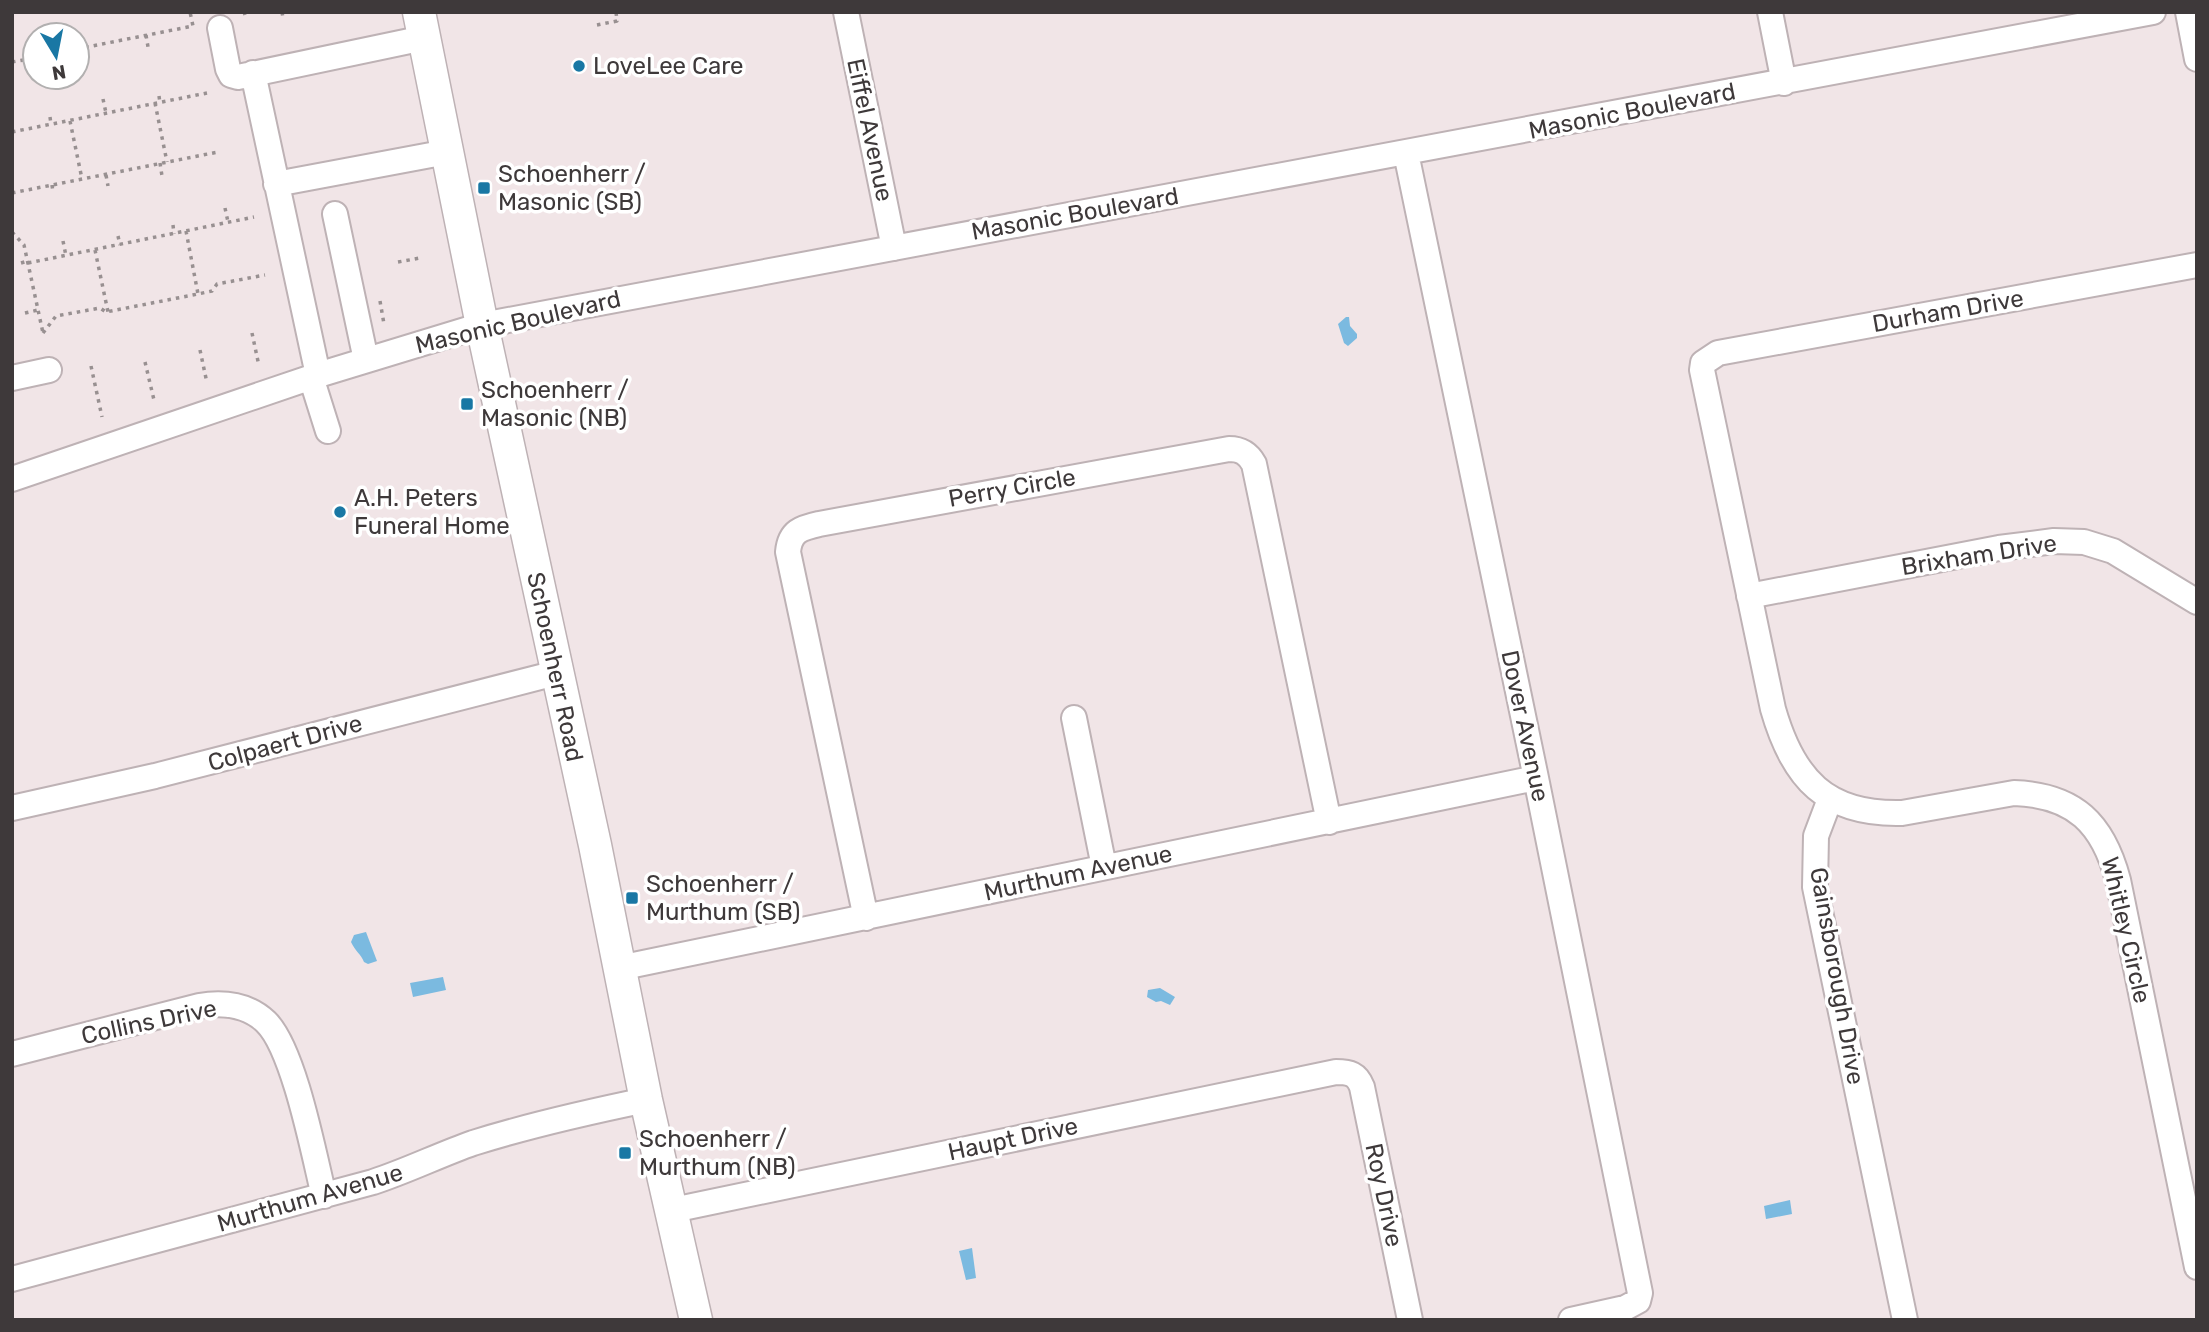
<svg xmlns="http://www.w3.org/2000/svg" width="2209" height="1332" viewBox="0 0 2209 1332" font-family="Rubik,sans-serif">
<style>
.water{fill:#7bbae0}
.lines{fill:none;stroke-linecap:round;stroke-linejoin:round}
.minor-casing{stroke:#beb2b5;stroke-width:28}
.major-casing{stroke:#beb2b5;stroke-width:35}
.path{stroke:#989091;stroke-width:3.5;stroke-dasharray:3.5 5;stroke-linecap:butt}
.minor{stroke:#fff;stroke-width:24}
.major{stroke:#fff;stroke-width:32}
.poi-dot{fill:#1977a4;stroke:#fff;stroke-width:2.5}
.labels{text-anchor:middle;stroke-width:7;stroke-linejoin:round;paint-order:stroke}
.poi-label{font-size:24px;fill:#3e393a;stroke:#fff;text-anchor:start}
.street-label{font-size:24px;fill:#3e393a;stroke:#fff}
</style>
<rect width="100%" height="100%" fill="#f1e5e7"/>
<path class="water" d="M 1346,317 L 1349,317 L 1350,326 L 1357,334 L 1357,338 L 1348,346 L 1344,343 L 1338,324 Z
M 366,932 L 377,961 L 368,964 L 364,962 C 361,954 355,951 351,942 L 354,935 Z
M 443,977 L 446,990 L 413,997 L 410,983 Z
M 1160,988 L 1175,997 L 1170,1005 L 1161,1001 L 1156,1002 L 1147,997 L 1148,990 Z
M 1790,1200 L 1792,1214 L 1766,1219 L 1764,1206 Z
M 972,1248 L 976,1278 L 966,1280 L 959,1251 Z"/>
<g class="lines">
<defs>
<path id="minor" d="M 846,12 L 894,248
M 1770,12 L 1784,83
M 2188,12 L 2197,59
M 220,28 L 228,69 L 231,75 L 238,77 L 424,38
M 253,73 L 318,375
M 1406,153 L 1536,778 L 1640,1293 L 1638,1301 L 1625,1308 L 1571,1320
M 276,184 L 447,152
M 335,214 L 366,360
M 2197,265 L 1718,353 L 1703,363 L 1702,370 L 1773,709 C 1793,779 1826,815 1902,813 L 2014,793 C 2075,795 2103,824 2118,880 L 2197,1267
M 311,377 L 328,431
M 12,378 L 49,370
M 12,479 L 318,375 L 482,325 L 2153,12
M 1749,596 L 1999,548 L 2054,541 L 2084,542 L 2113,551 L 2197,602
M 1074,718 L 1104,867
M 1830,799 L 1816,836 L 1815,887 L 1905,1320
M 12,808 L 155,776 L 556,673
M 866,918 L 788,552 C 790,531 801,528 819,524 L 1229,449 C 1241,449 1248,453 1254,464 L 1329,822
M 619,968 L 1536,778
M 12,1054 L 199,1006 C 223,1002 247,1004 266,1022 C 294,1049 314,1155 324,1196
M 673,1210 L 1336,1072 C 1350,1072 1357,1074 1362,1087 L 1410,1320
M 12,1279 L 373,1182 C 407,1171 439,1155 473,1143 C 530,1125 588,1112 646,1100"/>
<path id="major" d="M 419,12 L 482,325 L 595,845 L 646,1100 L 696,1320"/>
</defs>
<use href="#minor" class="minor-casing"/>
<use href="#major" class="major-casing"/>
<path class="path" d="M 244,12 L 245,15
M 282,12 L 283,18
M 597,25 L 617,21 L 616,12
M 146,35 L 148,47
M 77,49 L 193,26 L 190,12
M 12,62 L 35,58
M 159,96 L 160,103
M 103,99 L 106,113
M 155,103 L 167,162
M 50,117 L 51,124
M 70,121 L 82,179
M 12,132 L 207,93
M 160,163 L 162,176
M 106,175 L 108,186
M 52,185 L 53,192
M 12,193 L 218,152
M 225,208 L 228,222
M 173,225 L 174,234
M 186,231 L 198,294
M 12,232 L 24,245 L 43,333
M 118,236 L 120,245
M 63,241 L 66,256
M 95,250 L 108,312
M 398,262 L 420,258
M 21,263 L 28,261
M 28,263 L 254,217
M 380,301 L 384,324
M 25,313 L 38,310
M 43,333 L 56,316 L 100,308 L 106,312 L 198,294 L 212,291 L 217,284 L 265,275
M 252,333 L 259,366
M 200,350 L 207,383
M 145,362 L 154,400
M 91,366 L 102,417"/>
<use href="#minor" class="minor"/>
<use href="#major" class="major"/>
</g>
<g class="poi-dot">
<circle cx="579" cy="66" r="7"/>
<rect x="477" y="181" width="14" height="14" rx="3.5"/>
<rect x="460" y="397" width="14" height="14" rx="3.5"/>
<circle cx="340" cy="512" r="7"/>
<rect x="625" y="891" width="14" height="14" rx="3.5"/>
<rect x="618" y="1146" width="14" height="14" rx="3.5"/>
</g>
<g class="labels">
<g class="poi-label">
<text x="593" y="74">LoveLee Care</text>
<text x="498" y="182">Schoenherr /<tspan x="498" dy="28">Masonic (SB)</tspan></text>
<text x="481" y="398">Schoenherr /<tspan x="481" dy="28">Masonic (NB)</tspan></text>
<text x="354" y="506">A.H. Peters<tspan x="354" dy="28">Funeral Home</tspan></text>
<text x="646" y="892">Schoenherr /<tspan x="646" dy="28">Murthum (SB)</tspan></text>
<text x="639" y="1147">Schoenherr /<tspan x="639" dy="28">Murthum (NB)</tspan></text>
</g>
<g class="street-label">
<text transform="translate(1632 111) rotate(-11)" y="8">Masonic Boulevard</text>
<text transform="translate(870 130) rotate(78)" y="8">Eiffel Avenue</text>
<text transform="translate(1075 214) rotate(-10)" y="8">Masonic Boulevard</text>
<text transform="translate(1948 311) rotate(-10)" y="8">Durham Drive</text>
<text transform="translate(518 322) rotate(-13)" y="8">Masonic Boulevard</text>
<text transform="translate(1012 488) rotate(-10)" y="8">Perry Circle</text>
<text transform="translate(1979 555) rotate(-9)" y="8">Brixham Drive</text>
<text transform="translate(555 667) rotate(78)" y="8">Schoenherr Road</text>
<text transform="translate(1525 726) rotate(78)" y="8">Dover Avenue</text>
<text transform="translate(285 743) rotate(-15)" y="8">Colpaert Drive</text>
<text transform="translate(1078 873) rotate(-12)" y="8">Murthum Avenue</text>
<text transform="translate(2126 930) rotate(77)" y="8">Whitley Circle</text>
<text transform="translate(1837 976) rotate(80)" y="8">Gainsborough Drive</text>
<text transform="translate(149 1022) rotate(-12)" y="8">Collins Drive</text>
<text transform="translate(1013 1139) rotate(-12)" y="8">Haupt Drive</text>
<text transform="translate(1384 1195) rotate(78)" y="8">Roy Drive</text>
<text transform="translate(310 1198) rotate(-16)" y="8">Murthum Avenue</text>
</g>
</g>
<rect width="2209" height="1332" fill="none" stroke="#3e393a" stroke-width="28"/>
<g transform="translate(56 56) rotate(170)"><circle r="33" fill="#ffffff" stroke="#b2b0b0" stroke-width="2"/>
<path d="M0-5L12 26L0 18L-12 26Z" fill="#1977a4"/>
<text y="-10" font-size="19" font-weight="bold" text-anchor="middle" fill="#3e393a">N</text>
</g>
</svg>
